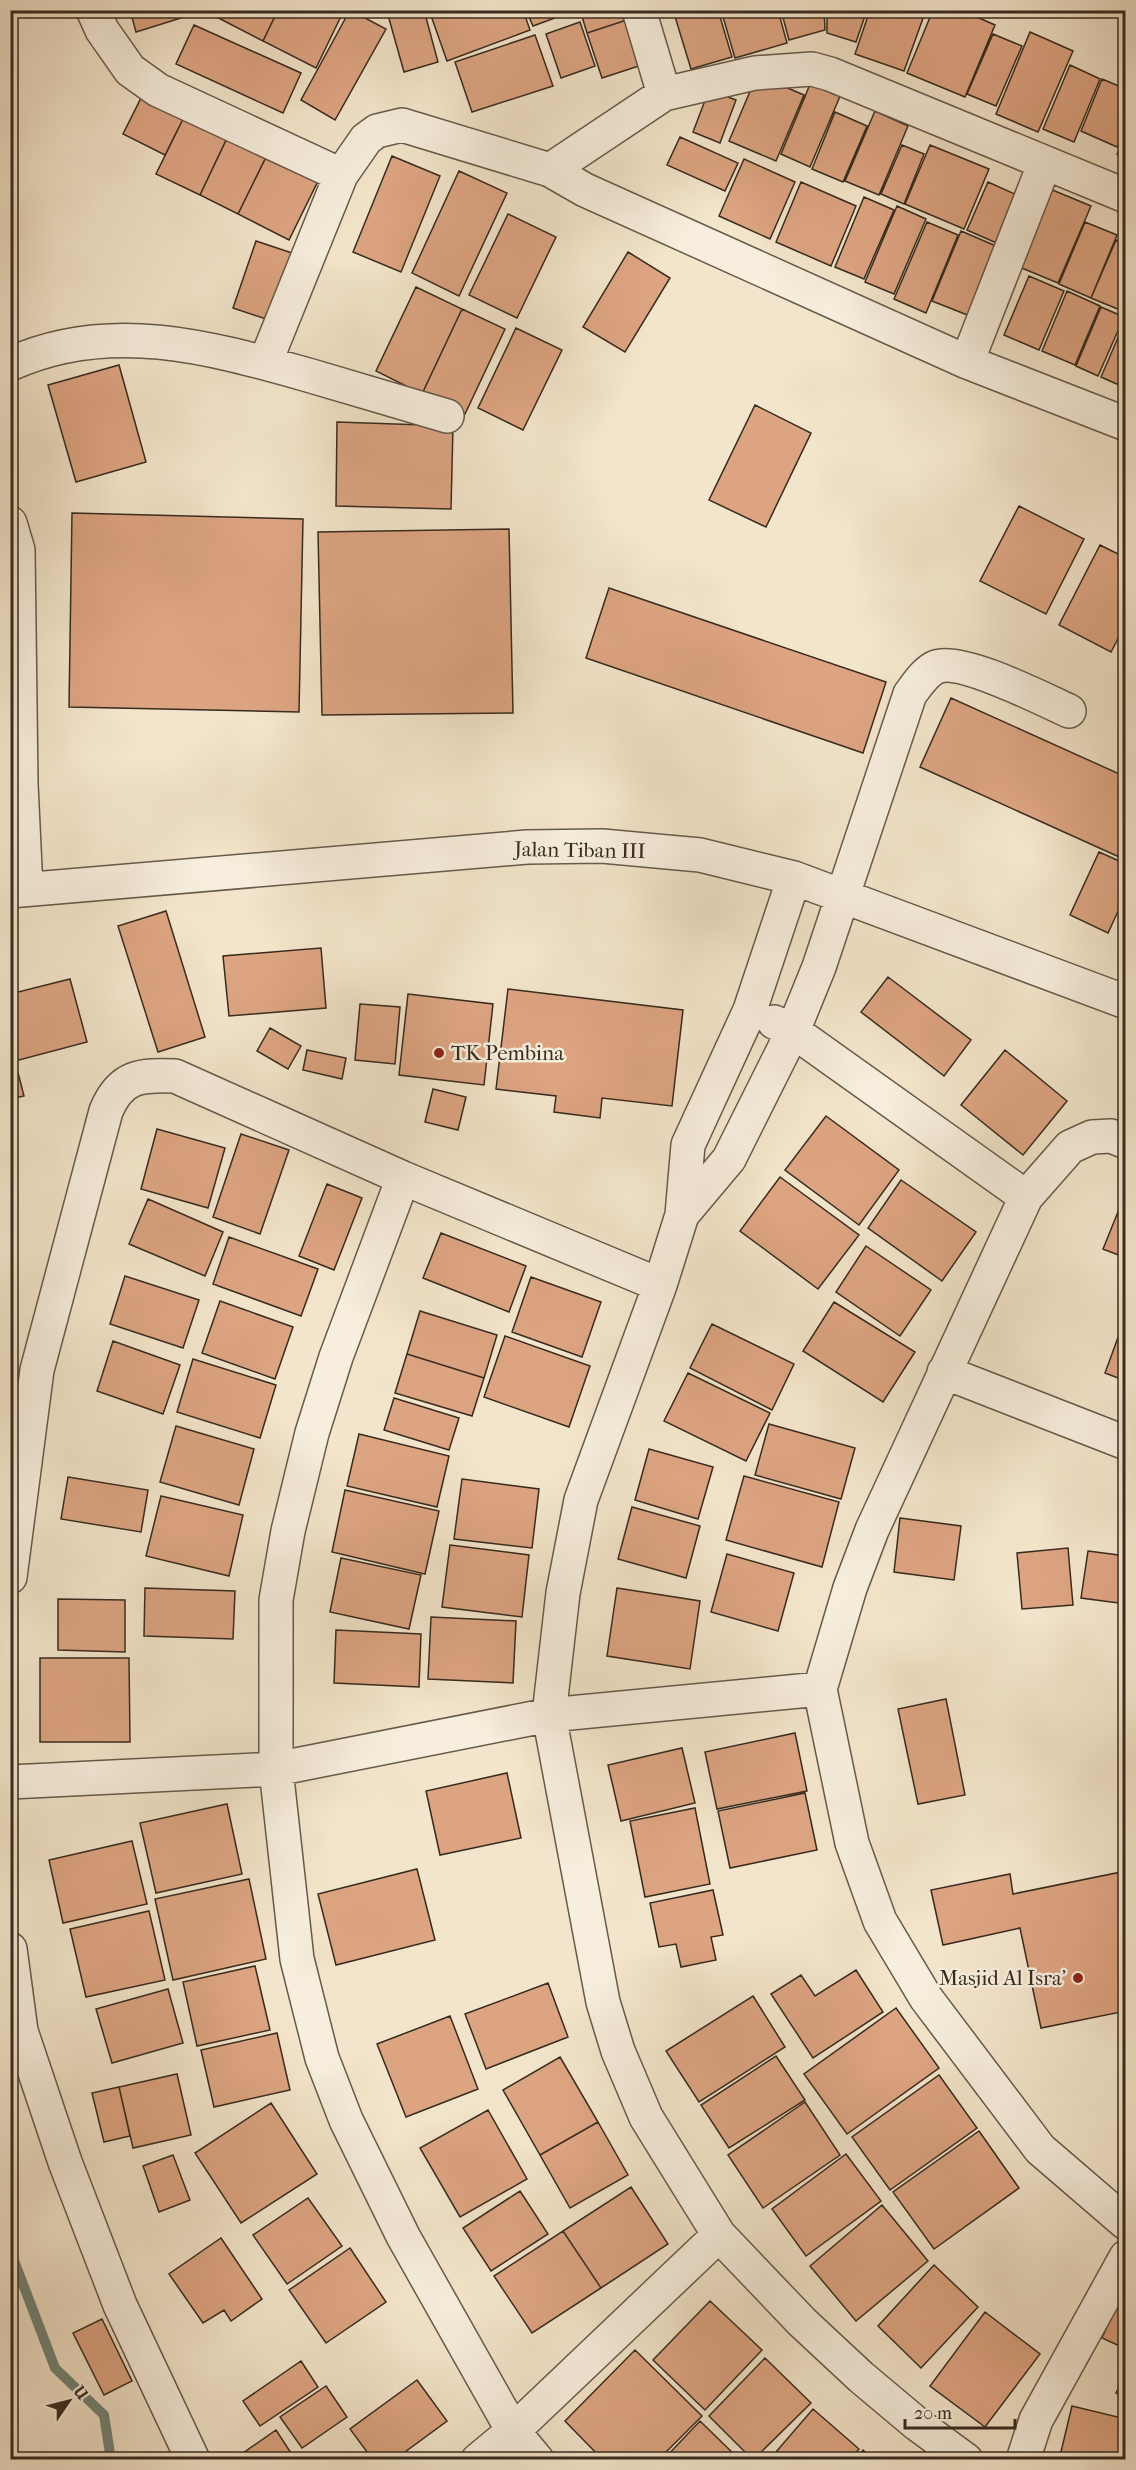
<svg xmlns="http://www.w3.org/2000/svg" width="1136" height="2470" viewBox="0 0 1136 2470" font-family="'IM FELL French Canon',serif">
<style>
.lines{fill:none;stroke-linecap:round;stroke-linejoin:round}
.stream{stroke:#738479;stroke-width:10}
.building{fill:#dda482;stroke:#372b1f;stroke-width:1.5}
.minor-casing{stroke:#665a4a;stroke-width:36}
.minor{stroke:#f7eedd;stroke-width:33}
.poi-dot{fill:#8f2418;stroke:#f7eedd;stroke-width:2}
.labels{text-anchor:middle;stroke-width:5;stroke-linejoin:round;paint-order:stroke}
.street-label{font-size:21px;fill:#372b1f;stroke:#f7eedd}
.poi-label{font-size:21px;fill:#372b1f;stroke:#f7eedd;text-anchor:start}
</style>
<rect width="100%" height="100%" fill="#f3e5cb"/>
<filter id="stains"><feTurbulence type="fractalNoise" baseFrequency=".00333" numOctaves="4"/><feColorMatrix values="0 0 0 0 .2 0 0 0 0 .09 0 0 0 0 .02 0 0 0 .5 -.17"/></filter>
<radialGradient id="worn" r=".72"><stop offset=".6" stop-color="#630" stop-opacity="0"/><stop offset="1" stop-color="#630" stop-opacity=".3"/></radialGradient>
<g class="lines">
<path class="stream" d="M 10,2250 L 55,2368 L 104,2415 L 111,2460"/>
</g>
<path class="building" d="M 130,10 L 196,10 L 197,13 L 136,32 Z
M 203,10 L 278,10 L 263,41 Z
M 278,10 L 344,10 L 316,68 L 263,41 Z
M 350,10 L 386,29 L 335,120 L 301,100 Z
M 404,10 L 424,10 L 438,62 L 404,72 L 388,15 Z
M 429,10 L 523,10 L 530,30 L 447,61 Z
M 526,10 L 570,10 L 571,12 L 533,26 Z
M 580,10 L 633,10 L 636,17 L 587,33 Z
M 673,10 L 718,10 L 732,57 L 691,69 Z
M 721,10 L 778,10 L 787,43 L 735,58 Z
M 781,10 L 824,10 L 825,30 L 789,40 Z
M 827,10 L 867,10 L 856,42 L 827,33 Z
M 870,10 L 926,10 L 904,71 L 855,54 Z
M 933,10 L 961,10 L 995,25 L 965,97 L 907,73 Z
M 636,17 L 651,62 L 602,78 L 587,33 Z
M 580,22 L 595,66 L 561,78 L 546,34 Z
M 194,25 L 301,73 L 283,113 L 176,64 Z
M 1030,32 L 1073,51 L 1038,132 L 996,114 Z
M 993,34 L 1022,46 L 996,106 L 967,94 Z
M 535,35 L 553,86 L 472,112 L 455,62 Z
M 1070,65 L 1100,79 L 1074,142 L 1043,129 Z
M 757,75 L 804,95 L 776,161 L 729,141 Z
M 1102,79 L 1126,89 L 1126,128 L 1117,147 L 1081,131 Z
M 811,82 L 841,94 L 810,167 L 781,154 Z
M 709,90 L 736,100 L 720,143 L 693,132 Z
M 143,94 L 185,115 L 165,155 L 123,134 Z
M 875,111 L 908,126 L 879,195 L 845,181 Z
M 835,112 L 867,126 L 843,182 L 812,169 Z
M 185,115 L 228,136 L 200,195 L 156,174 Z
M 1126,133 L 1126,158 L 1117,154 Z
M 228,136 L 267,155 L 238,214 L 200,195 Z
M 680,137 L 738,163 L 725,191 L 667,165 Z
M 902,145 L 924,154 L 904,204 L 881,194 Z
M 930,145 L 989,169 L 964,229 L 905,204 Z
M 267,155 L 318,181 L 289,240 L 238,214 Z
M 392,156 L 440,176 L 401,272 L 353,252 Z
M 744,159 L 795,182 L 770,239 L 719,216 Z
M 459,171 L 507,193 L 459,296 L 412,273 Z
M 801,182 L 856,206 L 831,266 L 776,242 Z
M 988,182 L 1028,200 L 1008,248 L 967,230 Z
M 1050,189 L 1091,206 L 1058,283 L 1017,266 Z
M 864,197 L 894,210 L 864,279 L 835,267 Z
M 897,206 L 926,219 L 894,294 L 865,282 Z
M 508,214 L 556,237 L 517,318 L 469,295 Z
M 927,222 L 958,235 L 926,313 L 894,299 Z
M 1085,222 L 1117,235 L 1091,298 L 1059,284 Z
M 961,231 L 1003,249 L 975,318 L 932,301 Z
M 1116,240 L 1126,244 L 1126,298 L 1120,310 L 1091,298 Z
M 256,241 L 292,253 L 269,320 L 233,308 Z
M 628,252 L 670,278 L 625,352 L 583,327 Z
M 1029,276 L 1064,291 L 1039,350 L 1004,335 Z
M 416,287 L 462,309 L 422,394 L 376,371 Z
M 1067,291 L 1100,306 L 1075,365 L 1042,351 Z
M 1101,307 L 1124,317 L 1098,376 L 1076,366 Z
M 462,309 L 505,329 L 465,414 L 422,394 Z
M 1126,319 L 1126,388 L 1101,377 Z
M 516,328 L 562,350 L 523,430 L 478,408 Z
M 119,365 L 146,462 L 76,482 L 48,385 Z
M 755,405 L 811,433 L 766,527 L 709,500 Z
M 337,422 L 453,426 L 451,509 L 336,506 Z
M 1019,506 L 1084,539 L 1046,614 L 980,581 Z
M 72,513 L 303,519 L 299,712 L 69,707 Z
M 509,529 L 513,713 L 322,715 L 318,532 Z
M 1100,545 L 1126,558 L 1126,633 L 1122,631 L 1111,652 L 1059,625 Z
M 609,588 L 886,682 L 863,753 L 586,658 Z
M 951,698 L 1126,777 L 1126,860 L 920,767 Z
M 1099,852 L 1126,864 L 1126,894 L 1108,933 L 1070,915 Z
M 166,911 L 205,1037 L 158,1052 L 118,926 Z
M 321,948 L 326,1008 L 229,1016 L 223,956 Z
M 888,977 L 971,1040 L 944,1076 L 861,1012 Z
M 70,979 L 87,1042 L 15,1061 L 24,1096 L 10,1099 L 10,994 Z
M 508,989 L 683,1010 L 672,1106 L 602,1098 L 600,1118 L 554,1112 L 556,1096 L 496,1089 Z
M 408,994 L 493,1004 L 484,1085 L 399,1075 Z
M 360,1004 L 400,1007 L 395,1064 L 355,1060 Z
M 270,1028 L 301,1046 L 288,1069 L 257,1051 Z
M 307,1050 L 346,1058 L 342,1079 L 303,1070 Z
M 1005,1050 L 1067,1101 L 1023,1155 L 961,1105 Z
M 433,1089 L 466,1097 L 458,1130 L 425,1122 Z
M 826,1116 L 899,1170 L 859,1225 L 785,1170 Z
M 157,1129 L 225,1148 L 208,1208 L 141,1189 Z
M 241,1134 L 289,1150 L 260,1234 L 213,1217 Z
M 780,1177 L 859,1235 L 818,1289 L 740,1231 Z
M 901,1180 L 976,1232 L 942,1281 L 868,1228 Z
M 327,1184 L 362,1198 L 334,1270 L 299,1256 Z
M 1126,1192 L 1126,1258 L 1103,1249 Z
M 148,1199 L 223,1232 L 205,1276 L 129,1244 Z
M 441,1233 L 526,1266 L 509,1312 L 423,1278 Z
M 229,1237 L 318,1269 L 301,1316 L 213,1284 Z
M 866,1246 L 931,1290 L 900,1336 L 836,1292 Z
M 125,1276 L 199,1300 L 183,1348 L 110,1324 Z
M 531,1277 L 601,1302 L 582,1357 L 512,1332 Z
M 220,1301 L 293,1327 L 275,1379 L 202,1353 Z
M 834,1302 L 915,1352 L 883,1402 L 803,1351 Z
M 1126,1304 L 1126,1381 L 1105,1373 L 1124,1321 L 1119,1320 Z
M 420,1311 L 497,1335 L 484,1378 L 407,1354 Z
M 712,1324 L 794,1364 L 772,1410 L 690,1368 Z
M 505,1336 L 590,1366 L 569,1427 L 484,1397 Z
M 113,1341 L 180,1365 L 163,1414 L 97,1391 Z
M 407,1354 L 484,1378 L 472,1416 L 395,1393 Z
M 193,1359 L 276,1385 L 260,1438 L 177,1412 Z
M 688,1373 L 770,1413 L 746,1461 L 664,1421 Z
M 394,1398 L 459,1418 L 449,1450 L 384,1430 Z
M 769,1424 L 855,1448 L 841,1499 L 755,1475 Z
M 176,1426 L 254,1449 L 239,1505 L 160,1482 Z
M 359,1434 L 449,1456 L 437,1507 L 347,1486 Z
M 649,1449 L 713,1467 L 698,1519 L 635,1500 Z
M 744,1476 L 839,1502 L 822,1567 L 726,1540 Z
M 68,1477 L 148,1490 L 141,1532 L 61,1519 Z
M 462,1479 L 539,1489 L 532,1548 L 454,1539 Z
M 345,1490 L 439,1511 L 425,1574 L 332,1552 Z
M 161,1496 L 243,1515 L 229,1576 L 146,1556 Z
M 632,1507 L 700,1526 L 686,1578 L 618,1559 Z
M 900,1518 L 961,1526 L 954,1580 L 894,1572 Z
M 450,1545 L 529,1555 L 522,1617 L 442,1607 Z
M 1068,1548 L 1073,1605 L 1022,1609 L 1017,1553 Z
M 1088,1551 L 1126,1556 L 1126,1604 L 1081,1598 Z
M 727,1554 L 794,1573 L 778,1631 L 711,1612 Z
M 341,1558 L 421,1575 L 409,1629 L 330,1612 Z
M 145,1588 L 235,1591 L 233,1639 L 144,1636 Z
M 617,1588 L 700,1601 L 690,1669 L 607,1656 Z
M 58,1599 L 125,1600 L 125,1652 L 58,1650 Z
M 431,1617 L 516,1621 L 513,1683 L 428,1679 Z
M 336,1630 L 421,1634 L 419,1687 L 334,1683 Z
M 40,1658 L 129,1658 L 130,1742 L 40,1742 Z
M 946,1699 L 965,1795 L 918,1804 L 898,1709 Z
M 795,1733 L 807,1791 L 717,1809 L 705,1752 Z
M 682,1748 L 695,1803 L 621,1821 L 608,1765 Z
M 507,1773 L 521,1838 L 440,1855 L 426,1791 Z
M 805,1793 L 817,1850 L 730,1868 L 718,1811 Z
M 227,1804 L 242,1874 L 156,1893 L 140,1823 Z
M 695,1808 L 710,1884 L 645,1897 L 630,1821 Z
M 132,1841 L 147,1904 L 63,1923 L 49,1860 Z
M 417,1869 L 435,1940 L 336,1965 L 318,1894 Z
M 1126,1871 L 1126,2011 L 1041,2028 L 1020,1928 L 943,1945 L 931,1890 L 1010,1874 L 1013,1894 Z
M 249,1879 L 266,1959 L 173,1980 L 155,1899 Z
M 713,1890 L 723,1935 L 711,1937 L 716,1960 L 681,1967 L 676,1944 L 659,1947 L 650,1903 Z
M 149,1911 L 165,1980 L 86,1997 L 70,1929 Z
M 255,1966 L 270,2030 L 197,2046 L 183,1982 Z
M 856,1970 L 883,2012 L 813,2058 L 771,1994 L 801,1975 L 815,1996 Z
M 548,1983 L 568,2037 L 486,2069 L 465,2014 Z
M 168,1989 L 183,2043 L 112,2063 L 96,2009 Z
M 753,1996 L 785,2047 L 699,2102 L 666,2051 Z
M 896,2008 L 939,2068 L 847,2134 L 804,2074 Z
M 450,2016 L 478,2089 L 406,2117 L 377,2044 Z
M 277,2033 L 290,2090 L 214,2107 L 201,2050 Z
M 776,2056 L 805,2100 L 729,2148 L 701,2105 Z
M 560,2057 L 598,2122 L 540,2155 L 503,2090 Z
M 177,2074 L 191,2135 L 133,2148 L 119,2087 Z
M 939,2075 L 977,2128 L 890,2190 L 852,2137 Z
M 119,2087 L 130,2136 L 104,2142 L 92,2093 Z
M 805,2102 L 840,2155 L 763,2208 L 728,2155 Z
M 271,2103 L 317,2174 L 241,2223 L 195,2153 Z
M 488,2110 L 527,2179 L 460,2217 L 420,2148 Z
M 598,2122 L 628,2175 L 570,2208 L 540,2155 Z
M 979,2131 L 1019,2188 L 934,2249 L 893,2192 Z
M 846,2154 L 881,2201 L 806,2256 L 772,2209 Z
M 173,2155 L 190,2200 L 159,2212 L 143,2166 Z
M 631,2187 L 668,2244 L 601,2288 L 563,2231 Z
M 520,2191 L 548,2234 L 491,2271 L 463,2228 Z
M 308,2198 L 342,2246 L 287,2284 L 253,2235 Z
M 882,2205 L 928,2261 L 856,2321 L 810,2266 Z
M 563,2231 L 601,2288 L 532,2333 L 494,2276 Z
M 221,2238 L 262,2299 L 231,2321 L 224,2310 L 203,2323 L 169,2274 Z
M 350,2248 L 386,2302 L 326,2343 L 289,2290 Z
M 934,2265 L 978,2307 L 921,2368 L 878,2326 Z
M 710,2301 L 762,2350 L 705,2410 L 653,2360 Z
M 1118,2303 L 1126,2307 L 1126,2349 L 1102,2338 Z
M 985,2312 L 1040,2354 L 985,2427 L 930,2386 Z
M 102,2319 L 132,2381 L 104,2395 L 73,2333 Z
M 635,2350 L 702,2416 L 658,2460 L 603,2460 L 565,2421 Z
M 765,2358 L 811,2403 L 753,2460 L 709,2416 Z
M 301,2361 L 318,2387 L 260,2426 L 243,2401 Z
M 1126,2372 L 1126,2397 L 1116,2393 Z
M 417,2380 L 447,2421 L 394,2460 L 373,2460 L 350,2429 Z
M 326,2386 L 347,2417 L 302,2448 L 280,2417 Z
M 1072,2406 L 1126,2419 L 1126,2460 L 1059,2460 Z
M 813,2409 L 859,2449 L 849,2460 L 769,2460 Z
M 700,2421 L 740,2460 L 663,2460 Z
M 276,2430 L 293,2456 L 288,2460 L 233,2460 Z
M 863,2450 L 874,2460 L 855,2460 Z"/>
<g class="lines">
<defs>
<path id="minor" d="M 93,10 L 102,30 L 130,70 L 158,90 L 341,175
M 639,10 L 664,94
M 550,170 L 664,94 L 755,73 L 812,69 L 830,74 L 1126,196
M 967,362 L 1044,165
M 265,363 L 341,175 L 366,139 L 377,131 L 402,125 L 550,170 L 585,190 L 967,362 L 1126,424
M 10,364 C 109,319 209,347 308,375 C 354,389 401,402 447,416
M 10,523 L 18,550 L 21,784 L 26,889
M 794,878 L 750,1010 L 688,1145 L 682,1215 L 660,1285 L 581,1500 L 563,1593 L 549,1715 L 603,2002 L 618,2051 L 646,2117 L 719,2235 L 802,2322 L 861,2377 L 917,2424 L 966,2460
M 10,891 L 527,847 L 602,846 L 700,855 L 794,878 L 1126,1002
M 774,1022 L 793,1031 L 1026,1197
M 1126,1142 L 1111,1136 L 1092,1137 L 1070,1147 L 1026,1197 L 872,1530 L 850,1588 L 820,1689 L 852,1843 L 880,1921 L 926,1998 L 1040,2149 L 1126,2223
M 403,1178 L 336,1357 L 312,1433 L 288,1531 L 276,1600 L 276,1769 L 297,1959 L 322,2058 L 346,2120 L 403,2236 L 513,2431 L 537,2460
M 682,1215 L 729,1159 L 793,1031 L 819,967 L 910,694 C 917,685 925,672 936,667 C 960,657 1043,699 1069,711
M 944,1372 L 1126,1443
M 10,1577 L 37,1370 L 106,1111 C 121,1075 141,1075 175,1076 L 403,1178 L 660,1285
M 10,1782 L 276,1769 L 549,1715 L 820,1689
M 10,1949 L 21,2031 L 65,2162 L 120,2305 L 193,2460
M 478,2460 L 513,2431 L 719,2235
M 1023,2460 L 1036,2420 L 1126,2257"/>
</defs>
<use href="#minor" class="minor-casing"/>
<use href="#minor" class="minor"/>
</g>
<g class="poi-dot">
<circle cx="439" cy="1053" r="6"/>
<circle cx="1078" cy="1978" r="6"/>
</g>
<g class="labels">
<g class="street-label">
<text transform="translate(580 850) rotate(1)" y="7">Jalan Tiban III</text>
</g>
<g class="poi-label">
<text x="451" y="1060">TK Pembina</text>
<text x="1066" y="1985" text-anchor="end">Masjid Al Isra'</text>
</g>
</g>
<rect width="1136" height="2470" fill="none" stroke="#f3e5cb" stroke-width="36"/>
<rect x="12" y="12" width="1112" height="2446" fill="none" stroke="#372b1f" stroke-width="3"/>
<rect x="18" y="18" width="1100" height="2434" fill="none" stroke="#372b1f" stroke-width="1.5"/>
<g transform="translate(69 2401) rotate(55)" stroke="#f7eedd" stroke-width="4.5" paint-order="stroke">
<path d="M0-4.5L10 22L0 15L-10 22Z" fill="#372b1f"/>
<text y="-9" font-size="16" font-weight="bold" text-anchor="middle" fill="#372b1f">U</text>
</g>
<path d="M905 2419v9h110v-9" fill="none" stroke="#372b1f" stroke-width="3"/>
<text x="914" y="2419" font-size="18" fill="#372b1f" stroke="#f7eedd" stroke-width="4.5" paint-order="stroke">20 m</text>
<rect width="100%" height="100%" filter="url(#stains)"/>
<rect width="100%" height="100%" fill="url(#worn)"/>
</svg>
